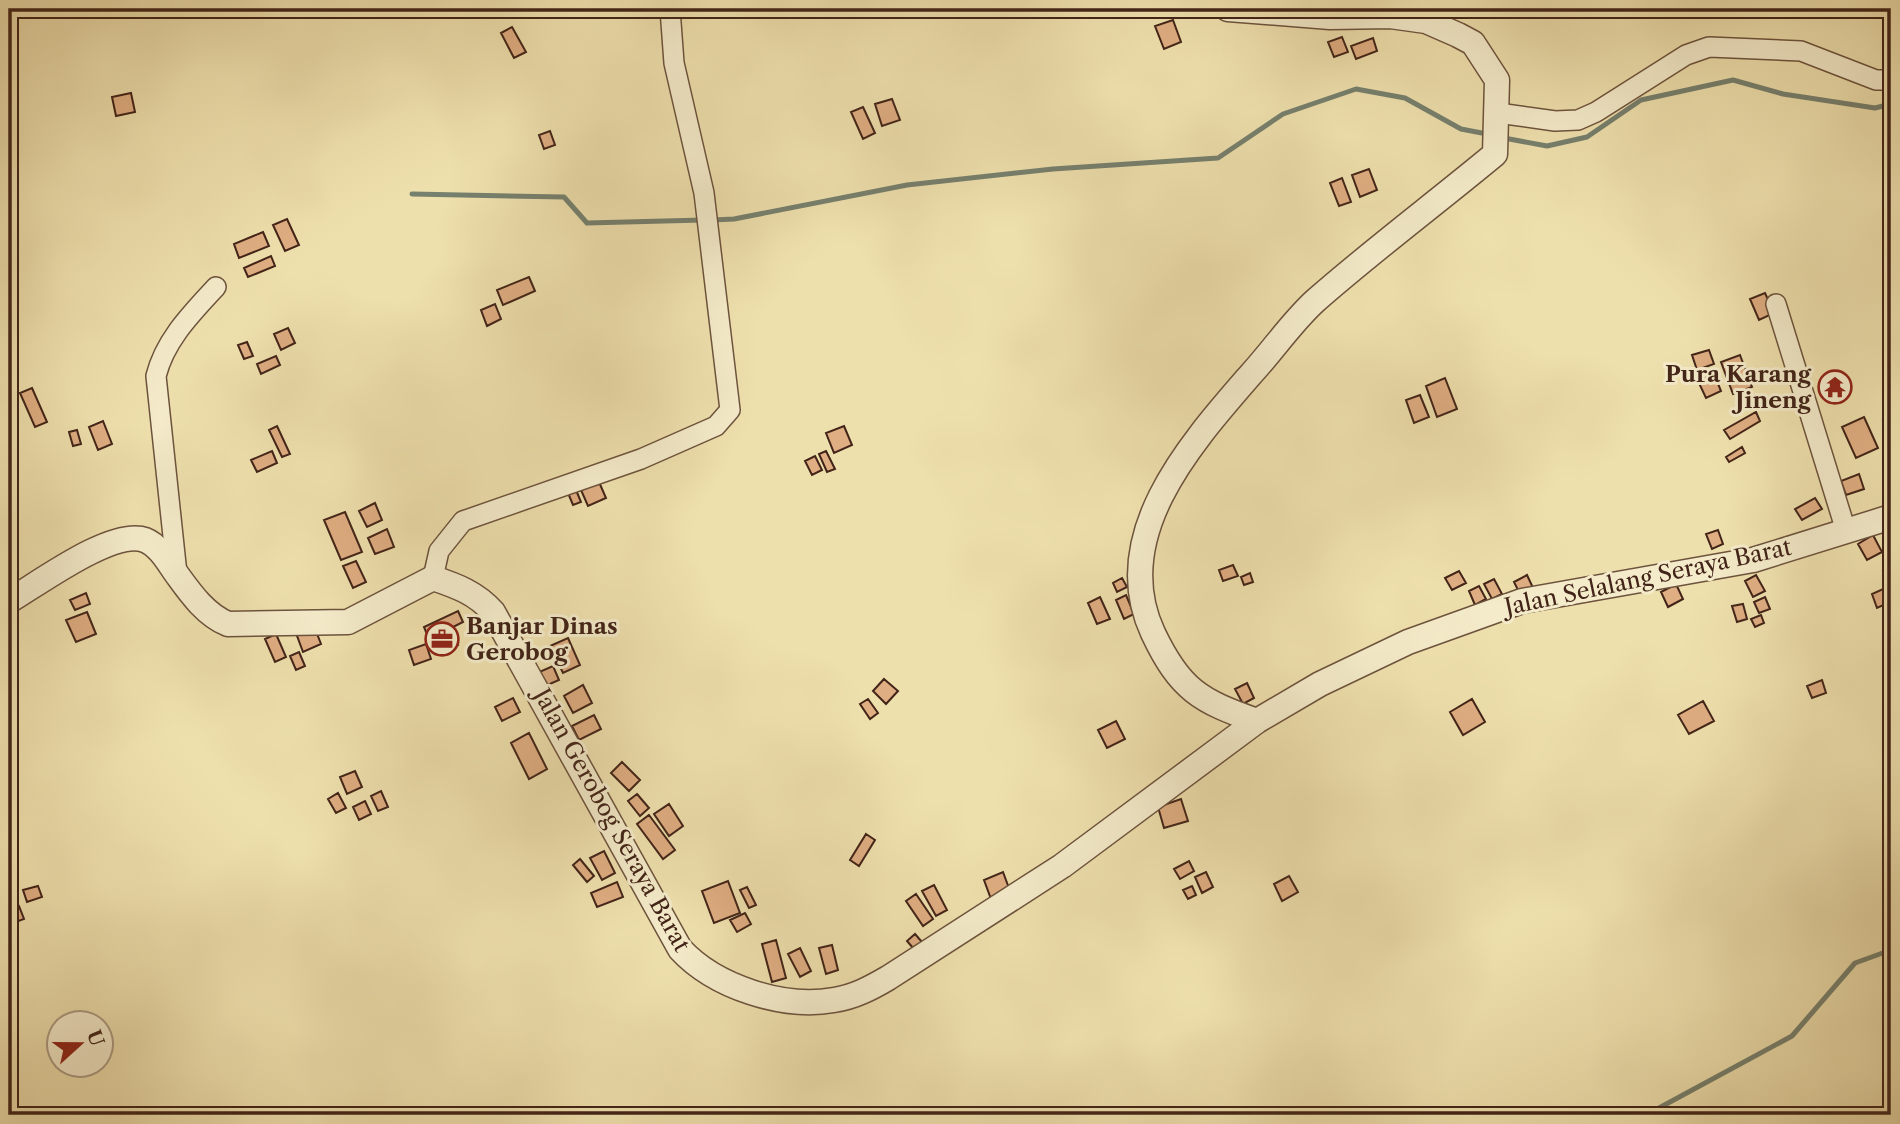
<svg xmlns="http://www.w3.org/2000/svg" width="1900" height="1124" viewBox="0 0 1900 1124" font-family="'Libre Caslon Text',serif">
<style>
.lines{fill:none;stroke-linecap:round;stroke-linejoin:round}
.stream{stroke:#76806e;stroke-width:5}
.building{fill:#dfae82;stroke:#422418;stroke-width:2}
.minor-casing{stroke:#6d533d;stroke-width:22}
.tertiary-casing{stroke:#6d533d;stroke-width:27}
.minor{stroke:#f4ebca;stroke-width:19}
.tertiary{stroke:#f4ebca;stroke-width:24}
.labels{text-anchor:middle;stroke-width:6;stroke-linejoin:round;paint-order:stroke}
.poi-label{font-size:23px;font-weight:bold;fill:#422418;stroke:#f4ebca;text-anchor:end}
.street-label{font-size:23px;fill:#422418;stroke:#f4ebca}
</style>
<rect width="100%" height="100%" fill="#eee0ad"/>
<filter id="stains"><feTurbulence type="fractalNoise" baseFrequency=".00286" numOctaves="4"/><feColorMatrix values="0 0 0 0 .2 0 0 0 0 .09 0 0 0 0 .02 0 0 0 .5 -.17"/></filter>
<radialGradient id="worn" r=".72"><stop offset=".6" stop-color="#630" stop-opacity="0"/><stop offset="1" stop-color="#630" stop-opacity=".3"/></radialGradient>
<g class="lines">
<path class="stream" d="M 1504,138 L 1547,146 L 1587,137 L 1641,100 L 1733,80 L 1783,94 L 1875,108 L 1891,104
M 412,194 L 564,197 L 587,223 L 703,220
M 713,220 L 734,219 L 907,185 L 1053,169 L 1218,158 L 1283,114 L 1356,89 L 1405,98 L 1461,129 L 1487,134
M 1646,1115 L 1792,1036 L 1855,963 L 1891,950"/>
</g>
<path class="building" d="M 682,9 L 695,9 L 695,18 L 682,18 Z
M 702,9 L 715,9 L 715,13 L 702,13 Z
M 1173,20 L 1181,42 L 1164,49 L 1155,26 Z
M 512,27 L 526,52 L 514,58 L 501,33 Z
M 1342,37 L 1348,52 L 1334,57 L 1328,42 Z
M 1373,38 L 1377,51 L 1356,59 L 1351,46 Z
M 131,93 L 135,112 L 116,116 L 112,97 Z
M 892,99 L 900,120 L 882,126 L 875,104 Z
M 863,107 L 875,133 L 863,139 L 851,112 Z
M 550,131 L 555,145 L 544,149 L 539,135 Z
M 1369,169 L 1377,190 L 1360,197 L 1352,175 Z
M 1342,178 L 1351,202 L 1339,206 L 1330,183 Z
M 287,219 L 299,245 L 285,251 L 273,225 Z
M 263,232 L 269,246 L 239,258 L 234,244 Z
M 271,256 L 275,266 L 248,277 L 244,268 Z
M 529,277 L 535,291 L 503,305 L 497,290 Z
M 1765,293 L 1774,313 L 1759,320 L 1750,299 Z
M 495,304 L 501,319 L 487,326 L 481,310 Z
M 288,328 L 295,343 L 281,350 L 274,334 Z
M 247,342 L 253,356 L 244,359 L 238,345 Z
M 1709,350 L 1714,364 L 1697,370 L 1692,355 Z
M 1740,355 L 1752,387 L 1733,394 L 1721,362 Z
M 276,356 L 280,365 L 261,374 L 257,364 Z
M 1714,374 L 1721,391 L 1706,398 L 1698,381 Z
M 1445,378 L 1457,409 L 1437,417 L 1426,386 Z
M 32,388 L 47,422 L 35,427 L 20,393 Z
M 1420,395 L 1429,417 L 1414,423 L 1406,400 Z
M 9,409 L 15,424 L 9,427 Z
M 1756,412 L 1760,421 L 1730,439 L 1724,430 Z
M 1864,417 L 1878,448 L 1856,458 L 1842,427 Z
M 1891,417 L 1891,445 L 1883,420 Z
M 103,421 L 112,444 L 98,450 L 89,427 Z
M 277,426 L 290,454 L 282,457 L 269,430 Z
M 844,426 L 852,445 L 834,453 L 826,433 Z
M 77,430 L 81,444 L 73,446 L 69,432 Z
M 1742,447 L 1745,453 L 1729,462 L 1726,457 Z
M 272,451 L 277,463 L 257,472 L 251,460 Z
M 826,451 L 835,469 L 827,472 L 819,454 Z
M 815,456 L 822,470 L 812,475 L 805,461 Z
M 1859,474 L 1864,489 L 1846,495 L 1841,481 Z
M 599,482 L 606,498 L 588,506 L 581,490 Z
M 576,490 L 581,502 L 573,505 L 568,493 Z
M 1815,498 L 1822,509 L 1802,520 L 1795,509 Z
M 375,503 L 382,520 L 367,527 L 359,511 Z
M 345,512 L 362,552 L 341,560 L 324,520 Z
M 387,529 L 394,547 L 375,554 L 368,538 Z
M 1891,529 L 1891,547 L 1890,548 L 1883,533 Z
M 1718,530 L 1723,544 L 1712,549 L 1706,534 Z
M 1873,535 L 1882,552 L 1867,560 L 1858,544 Z
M 356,561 L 366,582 L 353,588 L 343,566 Z
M 1233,565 L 1238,576 L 1223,581 L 1219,570 Z
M 1891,568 L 1891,584 L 1889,585 L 1883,571 Z
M 1459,571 L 1466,583 L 1452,590 L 1445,578 Z
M 1250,573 L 1253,582 L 1244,585 L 1241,577 Z
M 1527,575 L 1534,590 L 1521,596 L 1514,582 Z
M 1756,575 L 1765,591 L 1753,597 L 1745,581 Z
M 1122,578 L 1127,587 L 1117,592 L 1113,583 Z
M 1494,579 L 1502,594 L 1492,599 L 1484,584 Z
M 1676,584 L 1683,599 L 1668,607 L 1661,592 Z
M 1479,586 L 1486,599 L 1475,605 L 1469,591 Z
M 1883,589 L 1888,603 L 1877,608 L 1872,594 Z
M 86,593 L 90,604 L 75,610 L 70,600 Z
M 1126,595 L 1134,614 L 1124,619 L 1116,600 Z
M 1100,597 L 1110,619 L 1097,624 L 1088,603 Z
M 1765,597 L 1770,609 L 1759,613 L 1754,602 Z
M 1743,604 L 1747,619 L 1737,622 L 1732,606 Z
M 458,611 L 463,622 L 451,628 L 458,645 L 435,654 L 424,627 Z
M 87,612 L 96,634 L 76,642 L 66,620 Z
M 1761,615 L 1764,623 L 1755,627 L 1751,619 Z
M 314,626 L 321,644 L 303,652 L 296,633 Z
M 276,634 L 286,657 L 275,662 L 265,639 Z
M 568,638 L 580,665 L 563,673 L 550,646 Z
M 426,644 L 431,659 L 414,665 L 409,650 Z
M 299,652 L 305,666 L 296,670 L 290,656 Z
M 553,666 L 559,680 L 543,687 L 537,673 Z
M 884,679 L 898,691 L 886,704 L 873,691 Z
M 1822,680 L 1826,693 L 1812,698 L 1807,686 Z
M 1247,683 L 1254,698 L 1243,704 L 1235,689 Z
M 583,685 L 592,703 L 573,713 L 564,696 Z
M 513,698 L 520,712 L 502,721 L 495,707 Z
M 868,699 L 878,713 L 870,719 L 860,704 Z
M 1472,699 L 1485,722 L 1463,735 L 1450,712 Z
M 1703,701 L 1714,721 L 1689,734 L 1678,715 Z
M 594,715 L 601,729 L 579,740 L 572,726 Z
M 1116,721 L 1125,739 L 1107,748 L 1098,730 Z
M 529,733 L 547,769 L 529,779 L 511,743 Z
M 622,762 L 640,780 L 629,791 L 611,773 Z
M 355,771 L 362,787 L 347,794 L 340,777 Z
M 381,791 L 388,807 L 378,811 L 371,796 Z
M 338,793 L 346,808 L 336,813 L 328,799 Z
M 637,794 L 649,808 L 640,816 L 628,801 Z
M 1181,799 L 1188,821 L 1164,828 L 1158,807 Z
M 365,801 L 371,814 L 359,820 L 353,807 Z
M 669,804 L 683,826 L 669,836 L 654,814 Z
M 649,815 L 675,850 L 663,859 L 637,824 Z
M 866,834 L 875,840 L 859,866 L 850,860 Z
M 604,851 L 615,873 L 602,880 L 590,858 Z
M 580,859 L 594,876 L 587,882 L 573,865 Z
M 1189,861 L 1194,871 L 1180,879 L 1174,869 Z
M 1003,872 L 1010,891 L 991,899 L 984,880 Z
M 1206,872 L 1213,887 L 1202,893 L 1195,877 Z
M 1289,876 L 1298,892 L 1282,901 L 1274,884 Z
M 728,881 L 740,913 L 714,923 L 702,891 Z
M 617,882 L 623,897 L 597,907 L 591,893 Z
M 934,885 L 947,910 L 936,916 L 922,891 Z
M 38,886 L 42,897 L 27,902 L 23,890 Z
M 1192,886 L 1196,895 L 1188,899 L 1183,890 Z
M 747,887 L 756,905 L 749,908 L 740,890 Z
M 916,894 L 933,919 L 923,926 L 906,901 Z
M 19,906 L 24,919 L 13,923 L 9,910 Z
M 745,913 L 751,924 L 737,932 L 730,920 Z
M 915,934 L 928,949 L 920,956 L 907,941 Z
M 776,940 L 786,978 L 772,982 L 762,944 Z
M 832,945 L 838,970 L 826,974 L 819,948 Z
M 800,948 L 811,971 L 800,977 L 788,954 Z"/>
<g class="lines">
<defs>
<path id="minor" d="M 1498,113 L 1555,121 L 1578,120 L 1596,112 L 1686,55 L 1709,47 L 1801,51 L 1876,80 L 1891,80
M 1776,304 L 1846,531
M 177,574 L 156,376 C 165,340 191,314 216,287
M 433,578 L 439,551 L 463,521 L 641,459 L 716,426 L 730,410 L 704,193 L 674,63 L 670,9"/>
<path id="tertiary" d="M 1228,9 L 1330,17 L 1390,16 L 1426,21 L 1458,35 L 1473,43 L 1497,80 L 1495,154 C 1436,203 1373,250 1315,301 C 1292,322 1273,350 1252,373 C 1193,441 1107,535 1153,633 C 1180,690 1200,701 1257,721
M 9,601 C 38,584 113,528 145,540 C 160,546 169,564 178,576 C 191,594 206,615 228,624 L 348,622 L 433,578 C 457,586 476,593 493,612 L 680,949 C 715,987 783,1009 834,1000 C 854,997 871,988 888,978 L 1062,866 L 1257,721 L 1320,684 L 1408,642 L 1522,601 L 1753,560 L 1891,517"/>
</defs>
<use href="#minor" class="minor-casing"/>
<use href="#tertiary" class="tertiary-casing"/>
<use href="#minor" class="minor"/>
<use href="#tertiary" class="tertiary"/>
</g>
<defs>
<symbol id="temple-ring" viewBox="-11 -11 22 22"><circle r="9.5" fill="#f4ebca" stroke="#8f2418" stroke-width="1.5"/><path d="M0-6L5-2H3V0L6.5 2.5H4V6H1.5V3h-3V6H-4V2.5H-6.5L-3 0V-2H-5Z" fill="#8f2418"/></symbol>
<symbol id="office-ring" viewBox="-11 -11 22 22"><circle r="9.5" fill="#f4ebca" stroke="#8f2418" stroke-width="1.5"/><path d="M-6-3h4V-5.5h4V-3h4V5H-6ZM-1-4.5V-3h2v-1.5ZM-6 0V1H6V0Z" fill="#8f2418"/></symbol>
</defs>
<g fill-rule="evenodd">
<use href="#temple-ring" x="1816" y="368" width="38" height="38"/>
<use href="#office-ring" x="423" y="620" width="38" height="38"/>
</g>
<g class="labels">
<g class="poi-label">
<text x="1811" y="382">Pura Karang<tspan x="1811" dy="26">Jineng</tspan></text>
<text x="466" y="634" text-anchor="start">Banjar Dinas<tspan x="466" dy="26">Gerobog</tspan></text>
</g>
<g class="street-label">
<text transform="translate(1648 577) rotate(-12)" y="8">Jalan Selalang Seraya Barat</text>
<text transform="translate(612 820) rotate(61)" y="8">Jalan Gerobog Seraya Barat</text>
</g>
</g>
<rect width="1900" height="1124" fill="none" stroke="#eee0ad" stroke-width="35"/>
<rect x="10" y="10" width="1879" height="1103" fill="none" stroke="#422418" stroke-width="3.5"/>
<rect x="18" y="18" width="1865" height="1089" fill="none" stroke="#422418" stroke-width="2"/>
<g transform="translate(80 1044) rotate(69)"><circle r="33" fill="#f4ebca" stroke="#ad9b83" stroke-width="2"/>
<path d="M0-5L12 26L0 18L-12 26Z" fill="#8f2418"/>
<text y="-10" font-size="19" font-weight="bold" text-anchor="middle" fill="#422418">U</text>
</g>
<rect width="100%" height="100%" filter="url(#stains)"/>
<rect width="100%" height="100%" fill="url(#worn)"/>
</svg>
